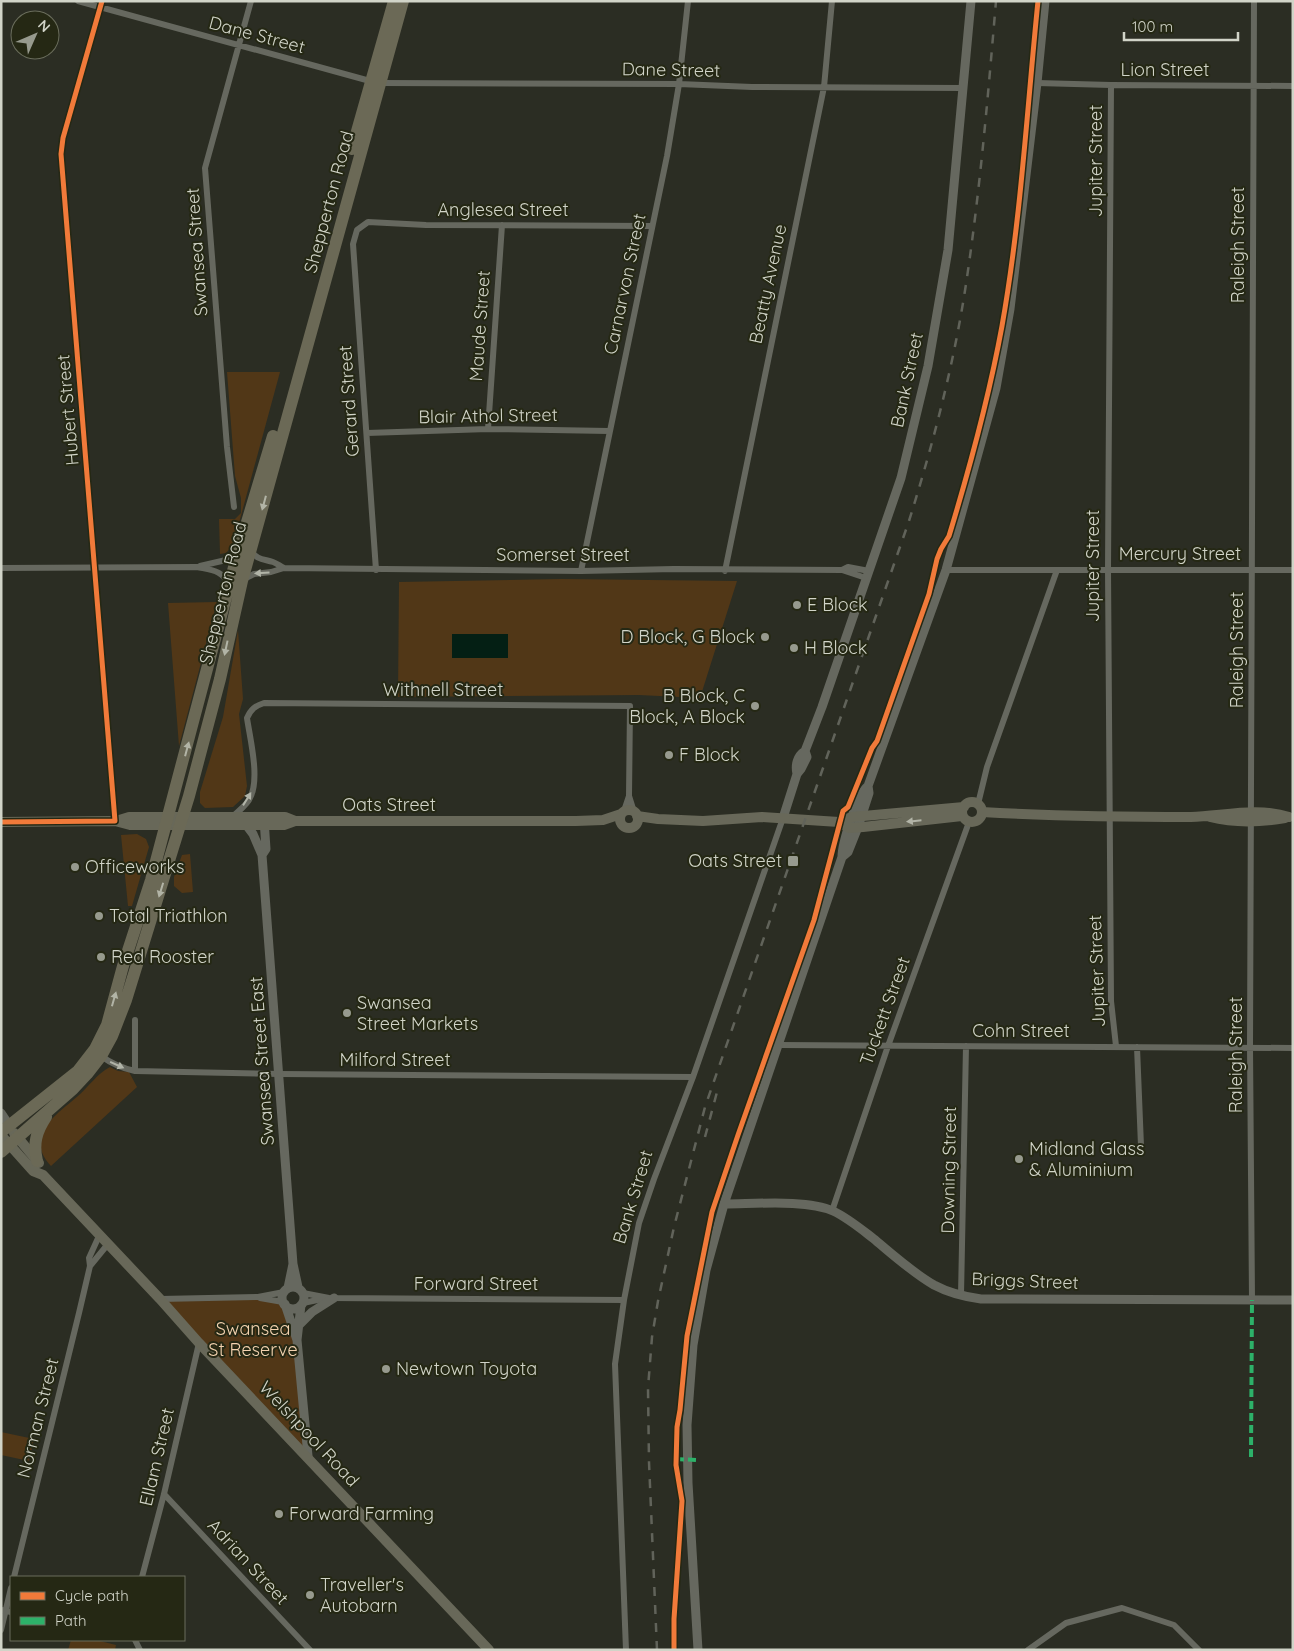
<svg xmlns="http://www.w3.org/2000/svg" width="1294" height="1651" viewBox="0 0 1294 1651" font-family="Quicksand,sans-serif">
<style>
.green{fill:#513717}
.water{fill:#041f14}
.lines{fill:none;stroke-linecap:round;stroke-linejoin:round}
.street{stroke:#66685f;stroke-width:6}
.secondary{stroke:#66685f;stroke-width:9}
.primary{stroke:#686859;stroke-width:10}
.highway{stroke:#6b6956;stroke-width:12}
.rail{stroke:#61635a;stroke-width:2.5;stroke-dasharray:9 9;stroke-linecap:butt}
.quiet{stroke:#2db169;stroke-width:4;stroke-dasharray:8 4;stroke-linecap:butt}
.cycleway-casing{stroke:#252814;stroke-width:8}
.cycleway{stroke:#f17a3a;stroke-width:5}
.oneway{fill:#b2b4a6}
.oneway2{fill:#b1b4a8}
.oneway3{fill:#b2b4a7}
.poi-dot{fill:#979a8e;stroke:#252814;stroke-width:2}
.labels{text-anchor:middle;stroke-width:4;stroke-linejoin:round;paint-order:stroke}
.street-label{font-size:18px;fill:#d1d4c8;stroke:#252814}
.poi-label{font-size:18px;fill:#d1d4c8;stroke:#252814;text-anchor:start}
.park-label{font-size:18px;fill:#f3d2af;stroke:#252814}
</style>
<rect width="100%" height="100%" fill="#2b2d23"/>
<path class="green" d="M 227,372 L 280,372 L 233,545 L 226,553 L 220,554 L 219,519 L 235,519 L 241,513 L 241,498 L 235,476 Z
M 562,579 L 737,581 L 700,698 L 639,695 L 398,697 L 399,582 Z
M 217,602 L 179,746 L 168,603 Z
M 238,630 L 243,699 L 239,714 L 247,786 L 245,796 L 233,807 L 205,808 L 200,803 L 200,792 L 223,717 Z
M 137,834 L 146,839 L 149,847 L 132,906 L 128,906 L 121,835 Z
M 190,854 L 193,892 L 182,893 L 174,886 L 174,877 L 182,855 Z
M 110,1067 L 118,1071 L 129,1072 L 137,1087 L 51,1166 C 23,1136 56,1115 78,1096 C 89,1086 97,1074 110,1067 Z
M 259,1298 L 285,1304 L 298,1342 L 308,1456 L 162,1300 Z
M 1,1432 L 34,1439 L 29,1461 L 1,1455 Z
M 71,1640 L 96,1640 L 116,1645 L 115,1650 L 68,1650 Z"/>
<path class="water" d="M 452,634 L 508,634 L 508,658 L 452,658 Z"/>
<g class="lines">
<path class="street" d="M 78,1 L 370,81
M 102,1 L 63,138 L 61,154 L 115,821
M 380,83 L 679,84 L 752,87 L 963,88
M 1037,83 L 1111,85 L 1293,86
M 1111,85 L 1108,569 L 1111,1001 L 1116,1046
M 488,429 L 502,225
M 367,433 L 488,429 L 609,431
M 234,507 L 227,447 L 205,168 L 251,1
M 251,551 C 257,560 264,559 273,562 C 276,563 280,566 284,568
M 200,566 L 226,560 L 237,553
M 1,568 L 197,567 C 211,570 223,570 229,585
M 376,570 L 353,244 L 357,230 L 368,222 L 426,225 L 652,226
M 842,570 L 866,578
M 946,570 L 1293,570
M 581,571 L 667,156 L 679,84 L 688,1
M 725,571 L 824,87 L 832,1
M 244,579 L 254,574 L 271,572 L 284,568 L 581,571 L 674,569 L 842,570 L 848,567 L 869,571
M 629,796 L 634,812
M 978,804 L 987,767 L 1057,570
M 232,817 C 238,812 245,806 249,800 C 261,781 250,739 247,718 C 251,709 255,706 264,703 L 630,706 L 629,796 L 624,811
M 135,1020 L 135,1071
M 779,1045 L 1293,1048
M 1137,1047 L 1141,1146
M 101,1056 C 112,1064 121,1068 135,1071 L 280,1074 L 693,1077
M 832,1211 L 888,1046 L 969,822
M 90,1266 L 108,1244
M 303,1293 L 329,1298 L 624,1300
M 961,1295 L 966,1046
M 260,1298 L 283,1302
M 160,1299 L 258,1297 L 284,1292
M 1252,1300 L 1250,1047 L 1254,1
M 303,1303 L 327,1298
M 164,1494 L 310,1650
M 14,1577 L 79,1313 L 90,1266 L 89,1258 L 99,1236
M 142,1577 L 164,1494 L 199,1343
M 1,1610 L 11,1612
M 1,1630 L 11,1588
M 135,1640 L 140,1650
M 626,1650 L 615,1364 L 624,1300 L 639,1223 L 654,1179 L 693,1077 L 783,818
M 1028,1650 L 1066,1623 L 1122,1608 L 1174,1625 L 1199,1650"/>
<path class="secondary" d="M 797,774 C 795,765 797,756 805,751 L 822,707 L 901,478 L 928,366 L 948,250 L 971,1
M 783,818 L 797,774 L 801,769 L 807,757 L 805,751
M 247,826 L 253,834 L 262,855 L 293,1264 L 298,1287
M 262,855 L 266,849 L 264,819
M 842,857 L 848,852 L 858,827 L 869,793 L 868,786
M 1,1113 L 9,1125
M 724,1204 C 754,1204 807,1199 833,1211 C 848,1218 861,1229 874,1239 C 893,1255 913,1273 934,1285 C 949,1293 966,1297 981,1299 L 1293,1300
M282 1298a11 11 0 1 1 22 0a11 11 0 1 1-22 0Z
M 288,1288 L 293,1264
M 285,1304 L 297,1340
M 301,1305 L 297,1340 L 308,1456
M 300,1324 L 312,1312 L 334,1298
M 698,1650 L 688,1483 L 687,1425 L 693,1345 L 706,1270 L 724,1204 L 842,857 C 842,843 857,795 868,786 L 946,570 L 996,388 L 1010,309 L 1037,83 L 1045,1"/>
<path class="primary" d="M962 812a10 10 0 1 1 20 0a10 10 0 1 1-20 0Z
M620 819a9 9 0 1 1 18 0a9 9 0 1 1-18 0Z
M 982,812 C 1052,816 1122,817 1191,817 C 1223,816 1258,807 1289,817
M 637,816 L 658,819 L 703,821 L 762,817 L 839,822 L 852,817 L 964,807
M 1210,817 C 1234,823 1262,822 1285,818
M 116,821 L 129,817 L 285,817 L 295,821
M 1,822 L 115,821 L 130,825 L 284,825 L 295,821 L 576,821 L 603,820 L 621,814
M 839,822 L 849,828 L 863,827 L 962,816
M 14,1133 L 39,1163
M 1,1135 L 33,1171 L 43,1175 L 160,1299 L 199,1343 L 489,1650"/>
<path class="highway" d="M 352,149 L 394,1
M 1,1132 L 78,1071 L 95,1049 L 107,1025 L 123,966 L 151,880 L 238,552 L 273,436
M 1,1152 L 73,1089 L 87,1074 L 101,1056 L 112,1036 L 126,1000 L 189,796 L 220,679 L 242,581 L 403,1
M 37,1161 C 33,1144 36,1132 46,1117"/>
<path class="rail" d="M 705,1137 L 717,1092
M 657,1650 L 649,1462 L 648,1388 L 652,1337 L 658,1301 L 674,1227 L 705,1107 L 909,521 C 933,444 954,364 966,284 C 980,191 988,96 996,1"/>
<path class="quiet" d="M 1251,1457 L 1252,1300
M 676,1459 L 696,1460"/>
<defs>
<path id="cycleway" d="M 1,822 L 115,821 L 61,154 L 63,138 L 102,1
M 674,1650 L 674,1619 L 682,1501 L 676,1465 L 677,1427 L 680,1410 L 687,1336 L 712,1212 L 738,1135 L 814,920 L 843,811 L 848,807 L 872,748 L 877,741 L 929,594 L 937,559 L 941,549 L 949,536 C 970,467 989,397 1002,326 C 1021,219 1027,109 1038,1"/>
</defs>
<use href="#cycleway" class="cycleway-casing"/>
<use href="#cycleway" class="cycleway"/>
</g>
<defs><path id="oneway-solid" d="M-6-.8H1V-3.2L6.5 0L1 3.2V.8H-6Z" transform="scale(1.25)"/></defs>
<g class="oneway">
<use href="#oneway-solid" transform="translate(264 503) rotate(105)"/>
<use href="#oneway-solid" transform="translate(226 648) rotate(102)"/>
<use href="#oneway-solid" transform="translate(187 749) rotate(-75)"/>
<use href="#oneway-solid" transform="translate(161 890) rotate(107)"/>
<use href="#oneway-solid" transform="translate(114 999) rotate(-74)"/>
</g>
<g class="oneway2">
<use href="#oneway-solid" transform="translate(262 573) rotate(176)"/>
<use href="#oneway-solid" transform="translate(247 799) rotate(-58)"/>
<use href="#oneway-solid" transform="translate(117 1065) rotate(24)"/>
</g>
<use class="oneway3" href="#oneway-solid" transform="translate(914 821) rotate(174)"/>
<g class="poi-dot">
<circle cx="797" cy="605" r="5"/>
<circle cx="765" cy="637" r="5"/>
<circle cx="794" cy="648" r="5"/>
<circle cx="755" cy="706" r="5"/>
<circle cx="669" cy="755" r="5"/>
<rect x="787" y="855" width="12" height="12" rx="2.5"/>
<circle cx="75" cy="867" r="5"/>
<circle cx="99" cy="916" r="5"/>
<circle cx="101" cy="957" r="5"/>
<circle cx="347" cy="1013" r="5"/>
<circle cx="1019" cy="1159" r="5"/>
<circle cx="386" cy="1369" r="5"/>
<circle cx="279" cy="1514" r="5"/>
<circle cx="310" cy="1595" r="5"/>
</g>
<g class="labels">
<g class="street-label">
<text transform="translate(257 35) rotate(15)" y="6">Dane Street</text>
<text transform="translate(671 70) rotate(1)" y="6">Dane Street</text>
<text x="1165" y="76">Lion Street</text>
<text transform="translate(1096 161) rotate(-90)" y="6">Jupiter Street</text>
<text transform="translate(329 202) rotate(-75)" y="6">Shepperton Road</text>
<text x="503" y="216">Anglesea Street</text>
<text transform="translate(1238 245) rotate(-90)" y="6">Raleigh Street</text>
<text transform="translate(197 252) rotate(-94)" y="6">Swansea Street</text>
<text transform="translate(625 284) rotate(-78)" y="6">Carnarvon Street</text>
<text transform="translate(768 284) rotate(-78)" y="6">Beatty Avenue</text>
<text transform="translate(480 326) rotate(-86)" y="6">Maude Street</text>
<text transform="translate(907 380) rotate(-78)" y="6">Bank Street</text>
<text transform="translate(349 401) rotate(-94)" y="6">Gerard Street</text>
<text transform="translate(68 410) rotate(-95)" y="6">Hubert Street</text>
<text transform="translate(488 416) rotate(-1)" y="6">Blair Athol Street</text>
<text x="1180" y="560">Mercury Street</text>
<text x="563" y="561">Somerset Street</text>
<text transform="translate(1093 566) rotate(-90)" y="6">Jupiter Street</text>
<text transform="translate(223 593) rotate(-76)" y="6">Shepperton Road</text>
<text transform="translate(1237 650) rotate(-90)" y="6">Raleigh Street</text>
<text x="443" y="696">Withnell Street</text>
<text x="389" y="811">Oats Street</text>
<text transform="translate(1097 971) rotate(-92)" y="6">Jupiter Street</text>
<text transform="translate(885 1011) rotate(-70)" y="6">Tuckett Street</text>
<text x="1021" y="1037">Cohn Street</text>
<text transform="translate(1236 1055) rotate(-90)" y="6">Raleigh Street</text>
<text x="395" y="1066">Milford Street</text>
<text transform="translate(262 1061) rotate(-94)" y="6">Swansea Street East</text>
<text transform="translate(949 1170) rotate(-89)" y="6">Downing Street</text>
<text transform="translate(633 1197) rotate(-73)" y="6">Bank Street</text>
<text transform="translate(1025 1281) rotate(2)" y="6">Briggs Street</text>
<text x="476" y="1290">Forward Street</text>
<text transform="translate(38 1418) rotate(-76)" y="6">Norman Street</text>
<text transform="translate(309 1434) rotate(47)" y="6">Welshpool Road</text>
<text transform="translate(157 1457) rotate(-77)" y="6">Ellam Street</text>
<text transform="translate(248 1562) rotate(47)" y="6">Adrian Street</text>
</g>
<g class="poi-label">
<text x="807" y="611">E Block</text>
<text x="755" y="643" text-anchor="end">D Block, G Block</text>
<text x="804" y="654">H Block</text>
<text x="745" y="702" text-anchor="end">B Block, C<tspan x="745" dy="21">Block, A Block</tspan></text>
<text x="679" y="761">F Block</text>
<text x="782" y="867" text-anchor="end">Oats Street</text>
<text x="85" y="873">Officeworks</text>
<text x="109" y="922">Total Triathlon</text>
<text x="111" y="963">Red Rooster</text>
<text x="357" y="1009">Swansea<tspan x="357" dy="21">Street Markets</tspan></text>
<text x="1029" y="1155">Midland Glass<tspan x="1029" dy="21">&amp; Aluminium</tspan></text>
<text x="396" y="1375">Newtown Toyota</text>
<text x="289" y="1520">Forward Farming</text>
<text x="320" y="1591">Traveller's<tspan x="320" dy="21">Autobarn</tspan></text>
</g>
<g class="park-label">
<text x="253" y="1335">Swansea<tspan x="253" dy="21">St Reserve</tspan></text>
</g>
</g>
<rect width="1294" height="1651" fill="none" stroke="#d1d4c8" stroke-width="5"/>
<rect x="10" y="1576" width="175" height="65" fill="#252814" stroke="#6a6d5c"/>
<rect x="20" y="1592" width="25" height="8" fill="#f17a3a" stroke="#6a6d5c"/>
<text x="55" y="1601" font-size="15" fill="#d1d4c8">Cycle path</text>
<rect x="20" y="1617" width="25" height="8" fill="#2db169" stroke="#6a6d5c"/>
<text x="55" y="1626" font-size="15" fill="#d1d4c8">Path</text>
<g transform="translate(35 35) rotate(45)"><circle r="24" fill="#252814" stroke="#6a6d5c"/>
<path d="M0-4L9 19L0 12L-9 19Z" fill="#979a8e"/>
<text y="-8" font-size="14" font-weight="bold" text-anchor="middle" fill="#d1d4c8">N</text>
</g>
<path d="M1124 32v8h114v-8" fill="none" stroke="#d1d4c8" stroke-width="2.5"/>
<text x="1132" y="32" font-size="15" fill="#d1d4c8" stroke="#252814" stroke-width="4" paint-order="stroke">100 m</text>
</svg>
